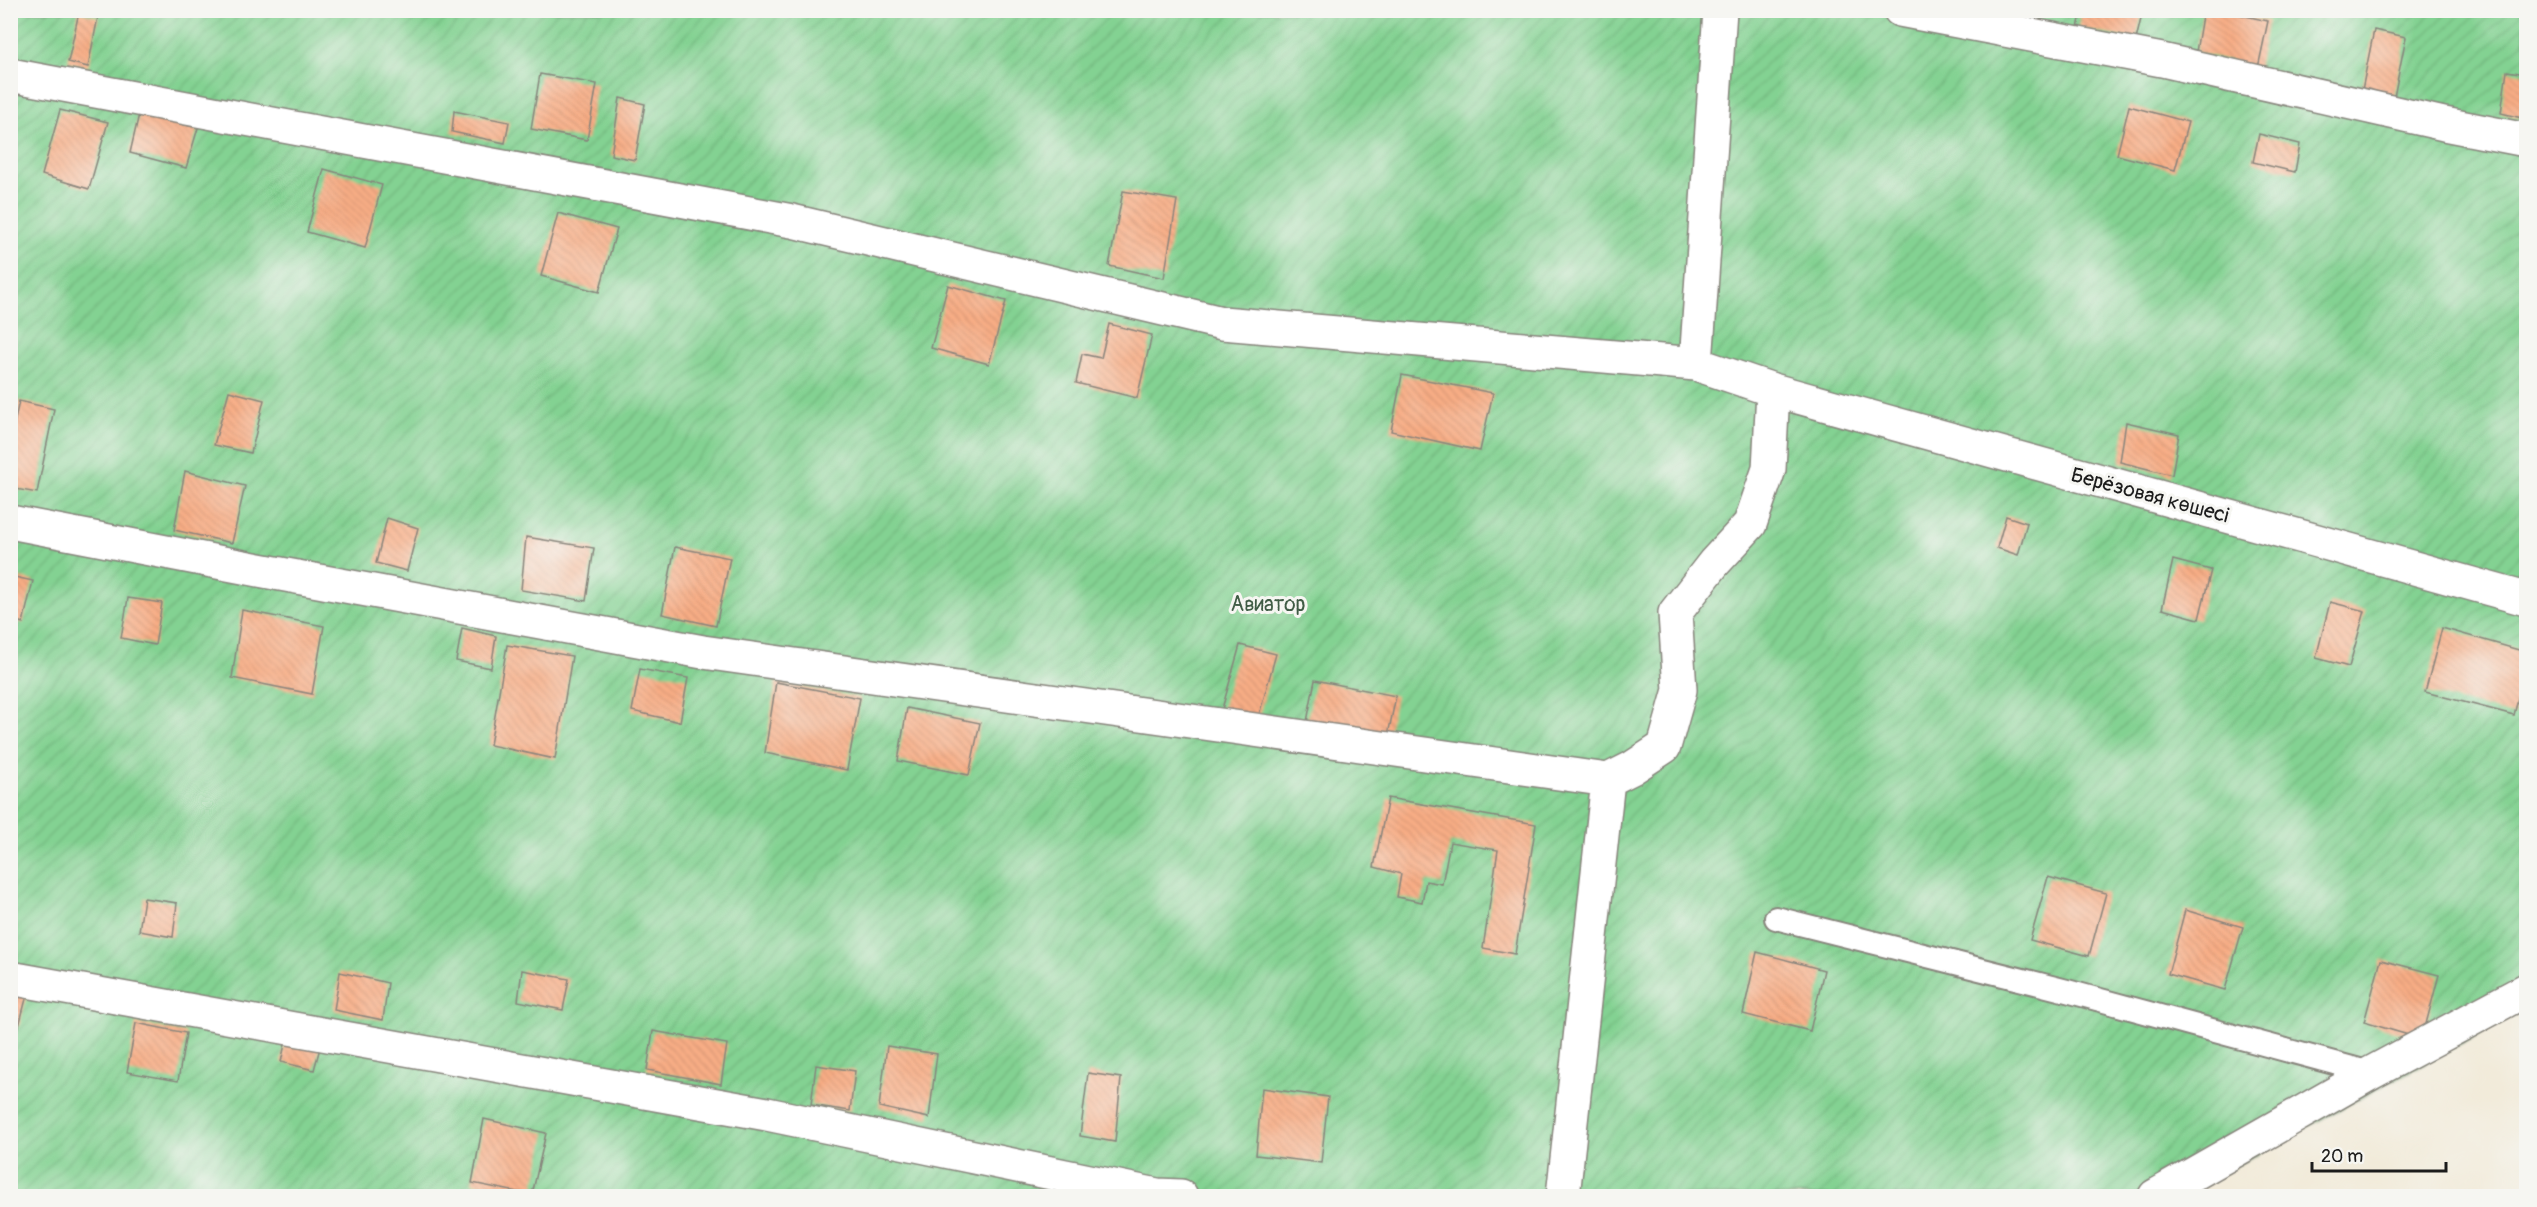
<svg xmlns="http://www.w3.org/2000/svg" width="2537" height="1207" viewBox="0 0 2537 1207" font-family="Pangolin,sans-serif">
<style>
.garden{fill:url(#garden-furrows);stroke:#507757;stroke-width:1.5}
.building{fill:url(#building-back-hatch)}
.lines{fill:none;stroke-linecap:round;stroke-linejoin:round}
.service-casing{stroke:#87847b;stroke-width:26}
.minor-casing{stroke:#87847b;stroke-width:36}
.service{stroke:#fff;stroke-width:22}
.minor{stroke:#fff;stroke-width:33}
.labels{text-anchor:middle;stroke-width:6;stroke-linejoin:round;paint-order:stroke}
.street-label{font-size:21px;fill:#1c1c1c;stroke:#f6f6f2}
.park-label{font-size:21px;fill:#405c45;stroke:#f6f6f2}
</style>
<defs>
<pattern id="garden-furrows" width="10" height="10" patternUnits="userSpaceOnUse" patternTransform="scale(1.5)"><rect width="10" height="10" fill="#83d292"/><path d="M-1 1l2-2M0 10L10 0M9 11l2-2" fill="none" stroke="#71b47d"/></pattern>
<pattern id="building-back-hatch" width="6" height="6" patternUnits="userSpaceOnUse" patternTransform="scale(1.5)"><rect width="6" height="6" fill="#f8ad85"/><path d="M-1 5l2 2M0 0l6 6M5-1l2 2" fill="none" stroke="#d49472"/></pattern>
</defs>
<rect width="100%" height="100%" fill="#f6f6f2"/>
<filter id="ink" filterUnits="userSpaceOnUse"><feTurbulence type="fractalNoise" baseFrequency=".0167" numOctaves="2"/><feDisplacementMap in="SourceGraphic" scale="12" xChannelSelector="R" yChannelSelector="G"/><feConvolveMatrix kernelMatrix="1 2 1 2 8 2 1 2 1" color-interpolation-filters="sRGB"/></filter>
<filter id="wash" filterUnits="userSpaceOnUse"><feTurbulence type="fractalNoise" baseFrequency=".008" numOctaves="4" result="noise"/><feDisplacementMap in="SourceGraphic" scale="24" xChannelSelector="R" yChannelSelector="G"/><feGaussianBlur stdDeviation="1.35" result="paint"/><feColorMatrix in="noise" values="0 0 0 0 0 0 0 0 0 0 0 0 0 0 0 0 0 1.4 0 .05"/><feComposite in="paint" operator="in"/></filter>
<g filter="url(#wash)">
<rect width="100%" height="100%" fill="#f2ebda"/>
<path class="garden" d="M 10,11 L 2526,11 L 2526,1008 L 2179,1196 L 11,1196 Z"/>
<g id="blocks">
<path class="building" d="M 2082,10 L 2143,10 L 2136,40 L 2078,28 Z
M 2203,10 L 2219,10 L 2268,21 L 2258,68 L 2196,52 Z
M 79,12 L 98,17 L 88,67 L 68,62 Z
M 2374,30 L 2406,37 L 2394,97 L 2362,90 Z
M 2507,71 L 2526,74 L 2526,119 L 2501,113 Z
M 540,74 L 597,84 L 587,140 L 531,129 Z
M 620,98 L 645,104 L 635,160 L 611,155 Z
M 2129,106 L 2188,122 L 2175,170 L 2117,155 Z
M 60,110 L 108,122 L 89,189 L 42,175 Z
M 454,111 L 509,122 L 505,143 L 452,132 Z
M 139,114 L 198,128 L 186,168 L 130,153 Z
M 2259,134 L 2300,144 L 2295,172 L 2253,162 Z
M 324,169 L 382,185 L 365,248 L 307,232 Z
M 1123,191 L 1177,200 L 1164,278 L 1109,266 Z
M 558,213 L 617,229 L 599,292 L 541,276 Z
M 948,285 L 1006,301 L 989,364 L 931,348 Z
M 1109,324 L 1152,335 L 1137,398 L 1076,383 L 1082,354 L 1101,358 Z
M 1402,375 L 1493,393 L 1480,451 L 1391,431 Z
M 229,391 L 264,400 L 251,453 L 214,445 Z
M 19,401 L 54,409 L 37,493 L 10,488 L 10,443 Z
M 2126,422 L 2179,434 L 2172,475 L 2120,462 Z
M 185,471 L 245,486 L 232,543 L 174,530 Z
M 2006,516 L 2027,523 L 2018,555 L 1997,548 Z
M 387,518 L 418,528 L 407,571 L 376,563 Z
M 526,537 L 594,548 L 586,601 L 521,590 Z
M 675,547 L 730,558 L 716,626 L 662,614 Z
M 2173,560 L 2211,570 L 2199,619 L 2162,609 Z
M 10,576 L 33,581 L 23,623 L 10,619 Z
M 128,598 L 162,603 L 155,645 L 121,638 Z
M 2330,602 L 2365,611 L 2349,667 L 2316,658 Z
M 242,610 L 324,626 L 312,694 L 232,678 Z
M 462,628 L 496,636 L 491,668 L 456,661 Z
M 2442,628 L 2526,652 L 2526,668 L 2514,715 L 2425,692 Z
M 507,645 L 572,656 L 555,759 L 490,745 Z
M 1240,645 L 1276,654 L 1258,719 L 1222,709 Z
M 640,669 L 688,678 L 680,722 L 632,711 Z
M 1315,680 L 1396,696 L 1386,745 L 1306,727 Z
M 776,682 L 860,698 L 847,770 L 765,753 Z
M 907,708 L 980,723 L 969,775 L 898,761 Z
M 1388,798 L 1536,824 L 1515,954 L 1483,948 L 1498,850 L 1450,842 L 1442,884 L 1426,881 L 1422,902 L 1397,897 L 1401,874 L 1374,867 Z
M 2048,877 L 2106,893 L 2089,956 L 2030,940 Z
M 144,898 L 177,903 L 173,937 L 139,931 Z
M 2185,910 L 2243,927 L 2225,990 L 2168,974 Z
M 1757,952 L 1824,970 L 1810,1031 L 1743,1014 Z
M 2381,960 L 2439,975 L 2422,1039 L 2364,1022 Z
M 522,970 L 569,979 L 563,1010 L 518,1001 Z
M 340,972 L 388,983 L 383,1020 L 334,1010 Z
M 10,991 L 27,995 L 19,1026 L 10,1024 Z
M 136,1023 L 186,1033 L 178,1081 L 127,1072 Z
M 653,1031 L 727,1044 L 721,1084 L 647,1070 Z
M 287,1035 L 321,1044 L 314,1070 L 281,1062 Z
M 887,1046 L 937,1054 L 929,1118 L 879,1107 Z
M 816,1065 L 855,1071 L 850,1111 L 811,1105 Z
M 1088,1073 L 1121,1078 L 1115,1142 L 1080,1136 Z
M 1262,1088 L 1328,1097 L 1321,1163 L 1256,1155 Z
M 484,1119 L 546,1133 L 532,1195 L 472,1183 Z"/>
</g>
</g>
<g filter="url(#ink)">
<use href="#blocks" fill-opacity="0" stroke="#87847b" stroke-width="1.5"/>
<g class="lines">
<defs>
<path id="service" d="M 1776,918 L 2067,991 L 2371,1073"/>
<path id="minor" d="M 1900,10 L 2162,60 L 2444,124 L 2526,140
M 10,75 L 792,221 L 1222,323 L 1696,364 L 1773,390 L 1769,469 L 1750,524 L 1714,563 L 1675,613 L 1680,690 L 1664,747 L 1632,768 L 1608,780 L 1563,1196
M 1696,364 L 1720,10
M 1773,390 L 2526,599
M 10,522 L 259,570 L 703,652 L 1608,780
M 10,978 L 767,1114 L 1157,1195 L 1181,1196
M 2155,1196 L 2371,1073 L 2526,990"/>
</defs>
<use href="#service" class="service-casing"/>
<use href="#minor" class="minor-casing"/>
<use href="#service" class="service"/>
<use href="#minor" class="minor"/>
</g>
</g>
<g class="labels">
<g class="street-label">
<text transform="translate(2150 495) rotate(15)" y="7">Берёзовая көшесі</text>
</g>
<g class="park-label">
<text x="1268" y="611">Авиатор</text>
</g>
</g>
<rect width="2537" height="1207" fill="none" stroke="#f6f6f2" stroke-width="36"/>
<path d="M2312 1162v9h134v-9" fill="none" stroke="#1c1c1c" stroke-width="3"/>
<text x="2321" y="1162" font-size="18" fill="#1c1c1c" stroke="#f6f6f2" stroke-width="4.5" paint-order="stroke">20 m</text>
</svg>
